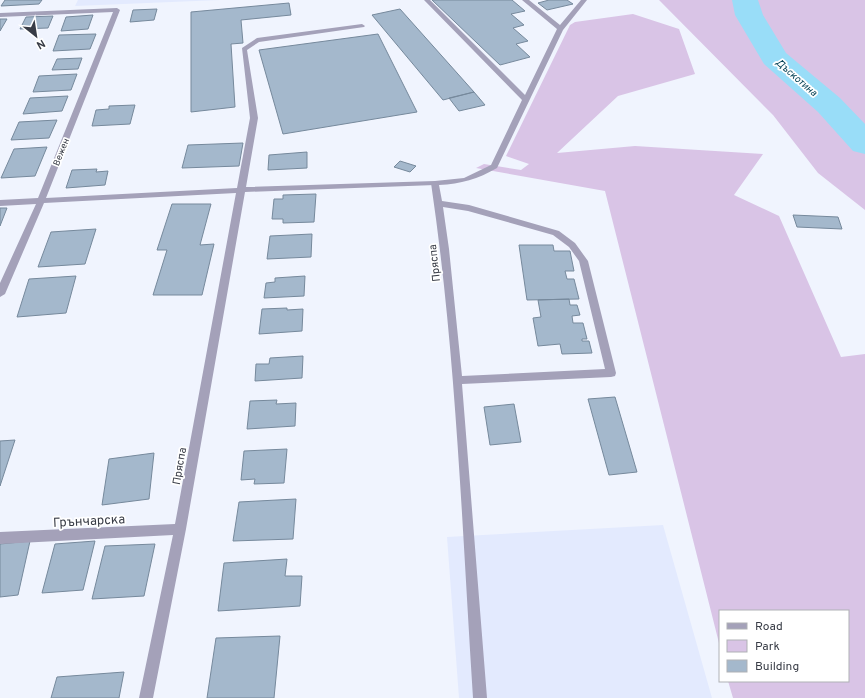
<svg xmlns="http://www.w3.org/2000/svg" width="865" height="698" viewBox="0 0 865 698" font-family="Overpass,sans-serif">
<style>
.built{fill:#e3eafe}
.green{fill:#d9c4e6}
.lines{fill:none;stroke-linecap:round;stroke-linejoin:round}
.river{fill:#99ddf8;fill-rule:evenodd}
.building{fill:#a4b8cc;stroke:#76899c}
.service{fill:#a4a1b9;fill-rule:evenodd}
.minor{fill:#a4a1b9;fill-rule:evenodd}
.labels{text-anchor:middle;stroke-width:3.5;stroke-linejoin:round;paint-order:stroke}
.far-street-label{font-size:9px;fill:#383c46;stroke:#fff}
.far-water-label{font-size:10px;font-style:italic;fill:#074356;stroke:#fff}
.street-label{font-size:11px;fill:#383c46;stroke:#fff}
.near-street-label{font-size:13px;fill:#383c46;stroke:#fff}
</style>
<rect width="100%" height="100%" fill="#f0f4fe"/>
<path class="built" d="M 78,0 L 220,0 L 75,6 Z
M 663,525 L 712,698 L 459,698 L 447,537 Z"/>
<path class="green" d="M 659,0 L 865,0 L 865,210 L 818,173 L 773,115 Z
M 633,14 L 679,29 L 695,74 L 618,96 L 557,153 L 635,146 L 763,154 L 734,195 L 779,216 L 841,357 L 865,354 L 865,698 L 733,698 L 728,681 L 848,681 L 848,611 L 720,611 L 720,647 L 605,191 L 476,168 L 484,164 L 521,170 L 529,164 L 506,156 L 570,25 L 575,22 Z"/>
<g class="lines">
<path class="river" d="M 732,0 L 758,0 L 763,15 L 786,53 L 840,98 L 865,124 L 865,154 L 853,151 L 818,112 L 764,64 L 735,15 Z"/>
</g>
<path class="building" d="M 5,0 L 42,0 L 39,4 L 1,6 Z
M 432,0 L 512,0 L 525,11 L 511,14 L 524,25 L 513,28 L 528,41 L 516,44 L 530,57 L 500,65 Z
M 549,0 L 567,0 L 573,4 L 547,10 L 538,3 Z
M 289,3 L 291,15 L 241,20 L 243,43 L 231,44 L 235,107 L 191,112 L 191,12 Z
M 157,9 L 154,20 L 130,22 L 133,10 Z
M 400,9 L 474,92 L 443,100 L 372,15 Z
M 93,15 L 88,29 L 61,31 L 66,17 Z
M 53,16 L 48,28 L 20,29 L 26,17 Z
M 0,19 L 7,19 L 0,31 Z
M 96,34 L 90,49 L 53,51 L 59,35 Z
M 378,34 L 417,112 L 283,134 L 259,50 Z
M 82,58 L 78,69 L 52,70 L 57,59 Z
M 77,74 L 71,90 L 33,92 L 39,76 Z
M 474,92 L 485,105 L 459,111 L 449,98 Z
M 68,96 L 62,111 L 23,114 L 30,98 Z
M 135,105 L 130,124 L 92,126 L 96,110 L 109,109 L 109,106 Z
M 57,120 L 49,138 L 11,140 L 19,122 Z
M 243,143 L 239,166 L 182,168 L 188,145 Z
M 47,147 L 35,176 L 1,178 L 14,149 Z
M 307,152 L 307,168 L 268,170 L 269,155 Z
M 400,161 L 416,166 L 410,172 L 394,167 Z
M 97,169 L 96,172 L 108,171 L 105,185 L 66,188 L 72,170 Z
M 316,194 L 314,222 L 283,223 L 283,219 L 272,219 L 274,199 L 283,199 L 283,195 Z
M 172,204 L 211,204 L 200,245 L 214,244 L 202,295 L 153,295 L 167,250 L 157,250 Z
M 0,208 L 7,208 L 0,226 Z
M 793,215 L 838,217 L 842,229 L 797,227 Z
M 96,229 L 85,264 L 38,267 L 51,232 Z
M 312,234 L 311,257 L 267,259 L 270,236 Z
M 519,245 L 553,245 L 554,251 L 570,251 L 574,271 L 565,271 L 567,279 L 574,279 L 579,299 L 527,300 Z
M 76,276 L 66,313 L 17,317 L 29,279 Z
M 305,276 L 304,296 L 264,298 L 266,283 L 275,282 L 275,278 Z
M 569,299 L 570,305 L 577,305 L 580,315 L 572,316 L 573,323 L 583,323 L 587,339 L 582,339 L 582,341 L 589,341 L 592,353 L 562,354 L 560,344 L 538,346 L 533,318 L 541,317 L 538,300 Z
M 287,308 L 287,310 L 303,309 L 302,331 L 259,334 L 262,309 Z
M 303,356 L 302,378 L 255,381 L 256,364 L 269,364 L 270,358 Z
M 615,397 L 637,472 L 609,475 L 588,399 Z
M 277,400 L 276,404 L 296,403 L 295,426 L 247,429 L 250,401 Z
M 514,404 L 521,442 L 490,445 L 484,407 Z
M 15,440 L 0,486 L 0,441 Z
M 287,449 L 284,483 L 254,484 L 255,479 L 241,480 L 244,451 Z
M 154,453 L 149,499 L 102,505 L 109,459 Z
M 296,499 L 293,539 L 233,541 L 239,502 Z
M 30,541 L 18,595 L 0,597 L 0,544 Z
M 95,541 L 83,590 L 42,593 L 55,544 Z
M 155,544 L 144,596 L 92,599 L 105,546 Z
M 287,559 L 285,576 L 302,576 L 300,606 L 218,611 L 224,563 Z
M 280,636 L 274,698 L 207,698 L 216,638 Z
M 124,672 L 119,698 L 51,698 L 57,677 Z"/>
<g class="lines">
<path class="service" d="M 424,0 L 430,0 L 525,95 L 557,29 L 522,0 L 529,0 L 560,25 L 581,0 L 587,0 L 563,30 L 497,168 C 478,179 461,184 439,185 L 442,201 L 469,205 L 559,231 L 575,243 L 588,261 L 616,373 L 615,376 L 611,377 L 462,384 L 487,698 L 473,698 C 462,527 456,352 431,183 L 435,181 L 464,178 L 491,165 L 522,100 ZM 443,207 L 468,211 L 553,235 L 569,247 L 579,261 L 605,369 L 462,376 L 449,249 Z"/>
<path class="minor" d="M 117,8 L 120,10 L 46,198 L 237,188 L 250,118 L 242,48 L 257,38 L 362,24 L 365,26 L 364,27 L 259,42 L 247,50 L 258,118 L 246,187 L 435,181 L 439,183 L 435,185 L 245,192 L 186,529 L 153,698 L 139,698 L 173,535 L 0,544 L 0,532 L 175,524 L 236,193 L 44,203 L 5,294 L 0,297 L 0,283 L 36,204 L 0,206 L 0,200 L 38,198 L 113,12 L 0,17 L 0,13 Z"/>
</g>
<g class="labels">
<g class="far-street-label">
<text transform="translate(61 152) rotate(-68)" y="3">Вежен</text>
</g>
<g class="far-water-label">
<text transform="translate(797 77) rotate(41)" y="4">Дъскотина</text>
</g>
<g class="street-label">
<text transform="translate(434 263) rotate(-96)" y="4">Пряспа</text>
<text transform="translate(179 466) rotate(-80)" y="4">Пряспа</text>
</g>
<g class="near-street-label">
<text transform="translate(89 520) rotate(-3)" y="5">Грънчарска</text>
</g>
</g>
<rect x="719" y="610" width="130" height="72" fill="#ffffff" stroke="#afb1b5"/>
<rect x="727" y="623" width="20" height="6" fill="#a4a1b9" stroke="#afb1b5"/>
<text x="755" y="630" font-size="12" fill="#383c46">Road</text>
<rect x="727" y="640" width="20" height="12" fill="#d9c4e6" stroke="#afb1b5"/>
<text x="755" y="650" font-size="12" fill="#383c46">Park</text>
<rect x="727" y="660" width="20" height="12" fill="#a4b8cc" stroke="#afb1b5"/>
<text x="755" y="670" font-size="12" fill="#383c46">Building</text>
<g transform="translate(36 36) rotate(150)" stroke="#ffffff" stroke-width="3" paint-order="stroke">
<path d="M0-3L7 15L0 10L-7 15Z" fill="#383c46"/>
<text y="-6" font-size="11" font-weight="bold" text-anchor="middle" fill="#383c46">N</text>
</g>
</svg>
